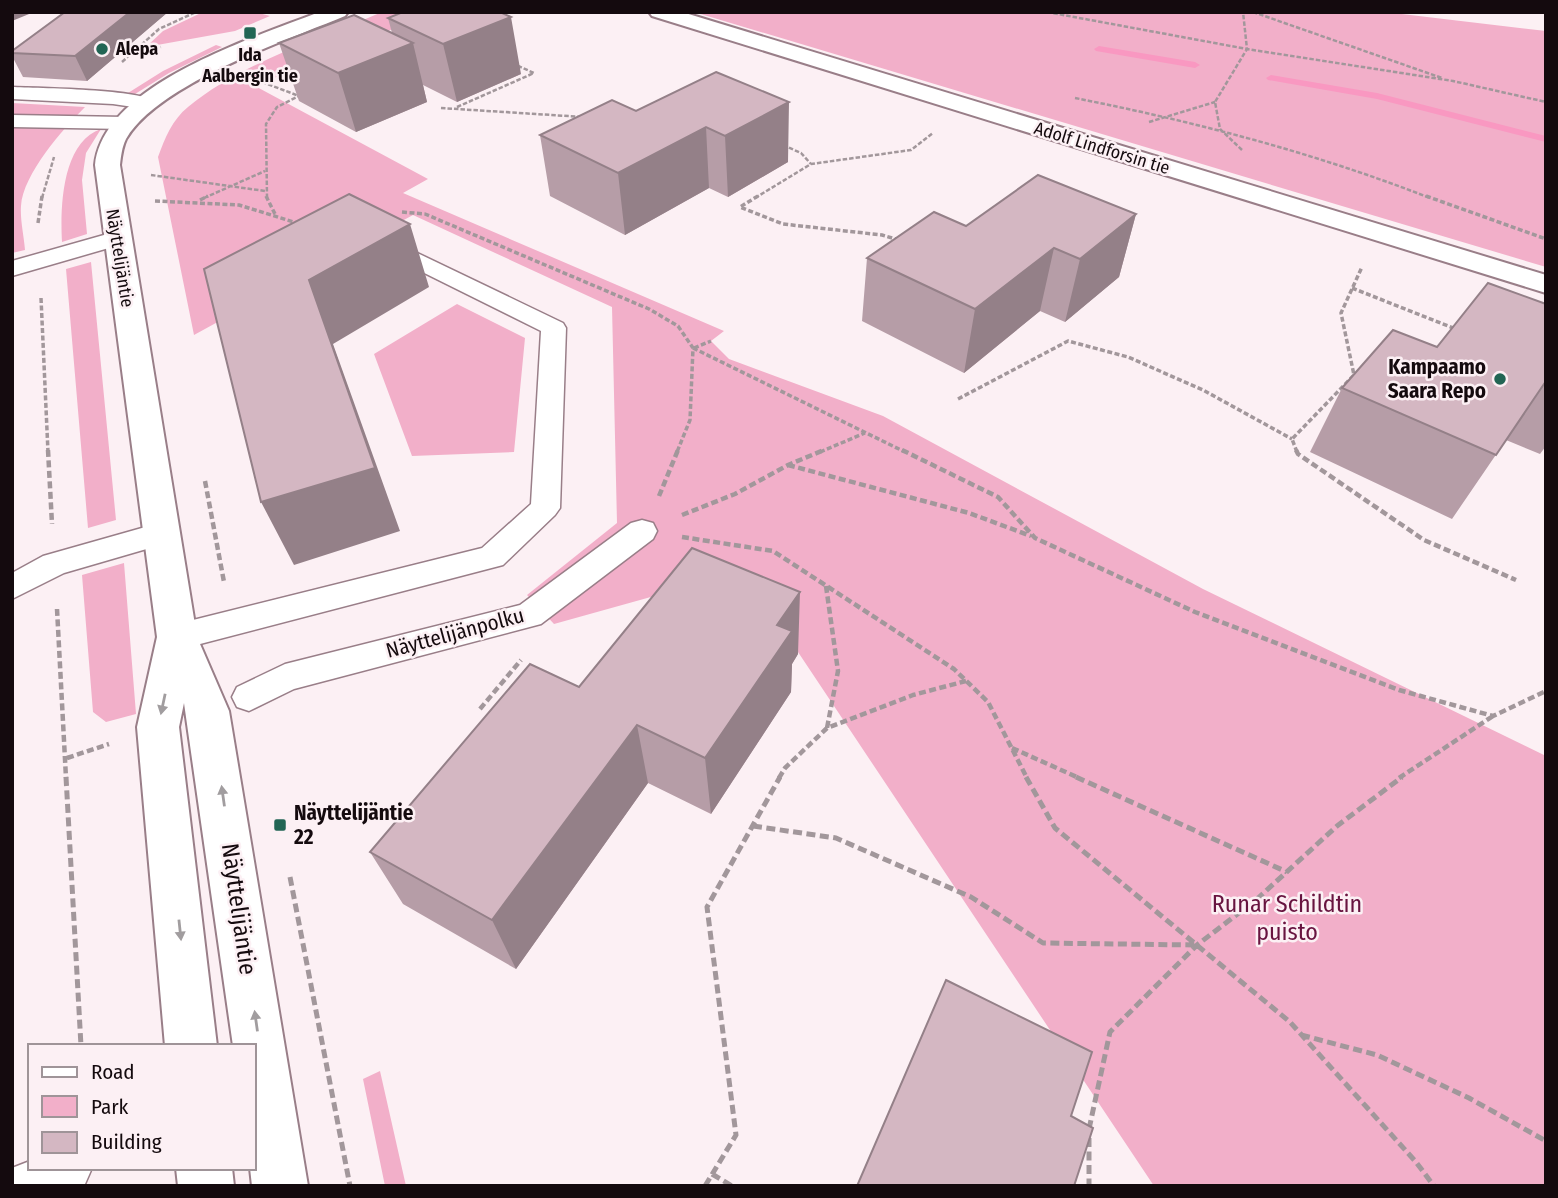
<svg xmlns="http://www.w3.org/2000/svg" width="1558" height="1198" viewBox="0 0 1558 1198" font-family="'Fira Sans Condensed',sans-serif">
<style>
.green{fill:#f2afc9}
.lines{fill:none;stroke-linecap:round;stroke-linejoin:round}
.stream{fill:#f998c1;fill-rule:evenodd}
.service-casing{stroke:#997e88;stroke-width:3}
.minor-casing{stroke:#997e88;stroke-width:4}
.secondary-casing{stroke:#997e88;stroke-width:4}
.path-far3{stroke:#a2979b;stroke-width:2.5;stroke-dasharray:4.5 2;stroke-linecap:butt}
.path-far2{stroke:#a2979b;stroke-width:3.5;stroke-dasharray:5 2.5;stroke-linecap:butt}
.path-far1{stroke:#a2979b;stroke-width:4.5;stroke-dasharray:7 3.5;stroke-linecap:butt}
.path{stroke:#a2979b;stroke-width:5;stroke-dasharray:9 4.5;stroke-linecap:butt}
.service{fill:#fff;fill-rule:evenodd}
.minor{fill:#fff;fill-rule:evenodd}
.secondary{fill:#fff;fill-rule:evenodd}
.wall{fill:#b69da7}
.shaded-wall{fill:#948088}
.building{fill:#d4b7c2;stroke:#948088;stroke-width:2}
.oneway{fill:#a19d9f}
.poi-dot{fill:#226554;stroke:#fcf0f4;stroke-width:2.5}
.labels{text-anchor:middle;stroke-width:5;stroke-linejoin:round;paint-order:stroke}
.far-poi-label{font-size:18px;font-weight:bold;fill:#140a0e;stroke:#fcf0f4;text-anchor:start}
.far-street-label{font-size:18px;fill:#140a0e;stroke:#fcf0f4}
.poi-label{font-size:21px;font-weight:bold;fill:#140a0e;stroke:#fcf0f4;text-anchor:end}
.street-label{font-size:21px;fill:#140a0e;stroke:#fcf0f4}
.near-park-label{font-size:24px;fill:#681440;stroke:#fcf0f4}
.near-street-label{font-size:24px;fill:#140a0e;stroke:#fcf0f4}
</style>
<rect width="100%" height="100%" fill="#fcf0f4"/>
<path class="green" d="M 203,12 L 255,12 L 270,16 L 235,31 L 146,47 L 163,31 Z
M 382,12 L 434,12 L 255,86 L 428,179 L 403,193 L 724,331 L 711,341 L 729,359 L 883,416 L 1203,589 L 1546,756 L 1546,1186 L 1154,1186 L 744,571 L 554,624 L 527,595 L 617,523 L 612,307 L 413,215 L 194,335 L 158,157 C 165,138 172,120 188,107 C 241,63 319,39 382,12 Z
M 694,12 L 1385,12 L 1546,31 L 1546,267 Z
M 216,45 L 222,47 L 169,73 L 135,94 L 128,93 L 163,71 Z
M 12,103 L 85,107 C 63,129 23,174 21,206 C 20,220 24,236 25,250 L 12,253 Z
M 101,129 L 86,153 L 82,180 L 87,234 L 62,242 C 60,207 62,142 101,129 Z
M 91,262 L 116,520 L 88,528 L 66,269 Z
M 457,304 L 525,338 L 514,452 L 412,456 L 374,354 Z
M 124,563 L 136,714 L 106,722 L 93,712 L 82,575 Z
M 380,1071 L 406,1186 L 385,1186 L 363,1079 Z"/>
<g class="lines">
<path class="stream" d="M 1099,46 L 1195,62 L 1200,65 L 1195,68 L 1096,51 L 1094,49 Z
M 1271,75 L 1377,93 L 1546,136 L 1546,142 L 1377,99 L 1268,80 L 1266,78 Z"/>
<defs>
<path id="service" d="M 12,87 C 35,88 146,89 157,103 L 147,109 L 113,104 L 12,99 Z
M 12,115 L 125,117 L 132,119 L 135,123 L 132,127 L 125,129 L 12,127 Z
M 118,231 L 126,233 L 129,238 L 126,243 L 12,276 L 12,261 Z
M 384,237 L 563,323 L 566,328 L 560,508 L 555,515 L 503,565 L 177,650 L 166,646 L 161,637 L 166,628 L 177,624 L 482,548 L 531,504 L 541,331 L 376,249 L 373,244 L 376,239 Z
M 642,520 L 653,523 L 657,531 L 653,539 L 541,624 L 294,689 L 249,711 L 237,707 L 232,697 L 237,687 L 285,664 L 520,605 L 631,523 Z
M 163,522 L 174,525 L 178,533 L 174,541 L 64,573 L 12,599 L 12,573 L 43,556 Z
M 30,1161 L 30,1168 L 92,1168 L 85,1184 L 81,1186 L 12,1186 L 12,1168 Z"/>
<path id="minor" d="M 649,12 L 682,12 L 1546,275 L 1546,293 L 652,16 Z"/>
<path id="secondary" d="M 319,12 L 348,12 L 345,16 C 287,40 158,84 126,139 C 122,147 121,156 120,165 L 197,637 L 229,711 L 308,1186 L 252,1186 L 250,1168 L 254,1168 L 254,1046 L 233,1046 L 184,703 L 179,727 L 217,1046 L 165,1046 L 137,727 L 157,637 L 95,165 C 103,84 254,38 319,12 Z
M 176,1168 L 232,1168 L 234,1186 L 178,1186 Z"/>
</defs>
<use href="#service" class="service-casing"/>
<use href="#minor" class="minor-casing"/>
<use href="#secondary" class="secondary-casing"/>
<path class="path-far3" d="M 1047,12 L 1247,49 L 1453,81 L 1546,102
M 1253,12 L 1442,78
M 135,51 L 161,47
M 122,62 L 159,29 L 196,12
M 262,82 L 299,96
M 1075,98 C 1196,122 1315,153 1430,198
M 457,107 L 534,73 L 516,65
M 441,108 L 583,117
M 1149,122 L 1215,102
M 783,145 L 801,153 L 811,164
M 1242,150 L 1220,129 L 1215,102 L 1247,49 L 1243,12
M 151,175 L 265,191
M 42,198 L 54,157
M 204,198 L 265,171
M 267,198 L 266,124 L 277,107 L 299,96
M 755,198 L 811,164 L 911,150 L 933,133"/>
<path class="path-far2" d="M 266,196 L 276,216
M 758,196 L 740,207 L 783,224 L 882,235 L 899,240
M 1426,196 L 1546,239
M 200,200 L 208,196
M 155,201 L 239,205 L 297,223
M 402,212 L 425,214 L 649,309 L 678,326 L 693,348 L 690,420 L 677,452
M 38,223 L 42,196
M 1352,288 L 1456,329
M 41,298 L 48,452
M 693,348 L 905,452
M 694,348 L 711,341
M 958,399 L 1068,341 L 1128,357 L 1203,390 L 1292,439
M 820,452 L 865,433
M 1297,452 L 1292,439 L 1354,375 L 1341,313 L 1362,267"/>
<path class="path-far1" d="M 48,450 L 52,524
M 902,450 L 998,497 L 1035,538 L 1195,612 L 1399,690 L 1493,716 L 1546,691
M 1296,450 L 1298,454 L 1424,540 L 1516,580
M 788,465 L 969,513 L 1031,536
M 205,481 L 224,582
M 659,496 L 678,450
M 682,515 L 735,494 L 788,465 L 824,450
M 682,537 L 773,551 L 954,669 L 988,702 L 1027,778
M 826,586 L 838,671 L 827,728
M 57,609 L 66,778
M 480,709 L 521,660
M 1012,748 L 1079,778
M 67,758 L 109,744
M 779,778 L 785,768 L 827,728 L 913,695 L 966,681
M 1399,778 L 1493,716"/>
<path class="path" d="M 66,777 L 81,1046
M 1026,777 L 1055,828 L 1290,1022 L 1416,1162 L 1434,1186
M 1076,777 L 1287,872
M 753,826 L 836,838 L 971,897 L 1043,943 L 1195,945
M 290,877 L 350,1186
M 1301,1035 L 1377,1055 L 1469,1098 L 1546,1141
M 1089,1129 L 1110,1032 L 1197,945 L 1257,899 L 1337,826 L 1402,777
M 1089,1138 L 1089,1186
M 712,1174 L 732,1186
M 705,1186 L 736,1135 L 707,907 L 780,777"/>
<use href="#service" class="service"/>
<use href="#minor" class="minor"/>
<use href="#secondary" class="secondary"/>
</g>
<path class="wall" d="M 65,12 L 168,12 L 87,81 L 23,77 L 12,56 L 12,51 Z
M 388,18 L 521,74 L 457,102 L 423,85 L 427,102 L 356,132 L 299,101 L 279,43 L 392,33 Z
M 716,72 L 788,162 L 728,197 L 709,188 L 625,235 L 550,196 L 540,135 L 636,111 Z
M 1136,214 L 1119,277 L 1065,322 L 1040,311 L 964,373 L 862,321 L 867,258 Z
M 1546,304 L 1546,446 L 1540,454 L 1506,440 L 1452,519 L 1310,452 L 1342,388 L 1437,347 Z
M 798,654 L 792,664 L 791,692 L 711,814 L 648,783 L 516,969 L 403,904 L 370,852 L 579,687 Z"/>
<path class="shaded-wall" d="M 12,12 L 34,12 L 12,21 Z
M 130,12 L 168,12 L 87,81 L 75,56 Z
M 511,17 L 521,74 L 457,102 L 443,44 Z
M 413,43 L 427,102 L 356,132 L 338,73 Z
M 789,102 L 788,162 L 728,197 L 725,136 Z
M 706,127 L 709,188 L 625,235 L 618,173 Z
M 1136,214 L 1119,277 L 1065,322 L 1080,259 Z
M 410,224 L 429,287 L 333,344 L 400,531 L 294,565 L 261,502 L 309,280 Z
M 1054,248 L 1040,311 L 964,373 L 975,309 Z
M 800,592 L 798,654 L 792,664 L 791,692 L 711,814 L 705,758 L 777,625 Z
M 637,725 L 648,783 L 516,969 L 492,920 Z"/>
<path class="building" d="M 65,12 L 130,12 L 75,56 L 12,53 L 12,51 Z
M 403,12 L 500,12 L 511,17 L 443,44 L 388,18 Z
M 354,15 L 413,43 L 338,73 L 279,43 Z
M 716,72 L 789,102 L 725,136 L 706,127 L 618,173 L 540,135 L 612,100 L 636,111 Z
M 1038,175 L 1136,214 L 1080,259 L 1054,248 L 975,309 L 867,258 L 934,212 L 966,226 Z
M 349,194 L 410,224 L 309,280 L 375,468 L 261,502 L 204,269 Z
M 1488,283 L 1546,304 L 1546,381 L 1496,455 L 1342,388 L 1393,330 L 1437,347 Z
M 692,548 L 800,592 L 777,625 L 792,631 L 705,758 L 637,725 L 492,920 L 370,852 L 530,664 L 579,687 Z
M 946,980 L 1092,1052 L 1071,1116 L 1093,1128 L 1074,1186 L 857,1186 Z"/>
<defs><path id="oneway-solid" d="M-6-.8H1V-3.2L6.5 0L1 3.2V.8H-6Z" transform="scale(1.75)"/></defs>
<g class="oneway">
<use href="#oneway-solid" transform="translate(163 704) rotate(102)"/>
<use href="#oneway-solid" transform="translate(223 796) rotate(-98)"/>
<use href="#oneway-solid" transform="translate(180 930) rotate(84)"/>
<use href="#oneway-solid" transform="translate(256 1021) rotate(-98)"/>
</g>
<g class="poi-dot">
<rect x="243" y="26" width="14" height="14" rx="3.5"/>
<circle cx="102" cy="49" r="7"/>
<circle cx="1500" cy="379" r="7"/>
<rect x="273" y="818" width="14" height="14" rx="3.5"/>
</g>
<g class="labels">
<g class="far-poi-label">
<text x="116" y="55">Alepa</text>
<text x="250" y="61" text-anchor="middle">Ida<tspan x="250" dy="21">Aalbergin tie</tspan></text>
</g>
<g class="far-street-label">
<text transform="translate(1102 148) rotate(17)" y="6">Adolf Lindforsin tie</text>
<text transform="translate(120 258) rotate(81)" y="6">Näyttelijäntie</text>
</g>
<g class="poi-label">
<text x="1486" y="374">Kampaamo<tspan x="1486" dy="24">Saara Repo</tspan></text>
<text x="294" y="820" text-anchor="start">Näyttelijäntie<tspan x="294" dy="24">22</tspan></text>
</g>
<g class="street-label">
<text transform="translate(455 633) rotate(-15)" y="7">Näyttelijänpolku</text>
</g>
<g class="near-park-label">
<text x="1287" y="912">Runar Schildtin<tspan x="1287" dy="28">puisto</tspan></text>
</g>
<g class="near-street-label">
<text transform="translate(239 909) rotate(82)" y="8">Näyttelijäntie</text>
</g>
</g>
<rect width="1558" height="1198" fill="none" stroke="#140a0e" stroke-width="28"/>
<rect x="28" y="1044" width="228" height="126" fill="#fcf0f4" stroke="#9f9498" stroke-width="2"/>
<rect x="42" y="1067" width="35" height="10" fill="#ffffff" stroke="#9f9498" stroke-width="2"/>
<text x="91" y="1079" font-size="21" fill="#140a0e">Road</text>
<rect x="42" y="1096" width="35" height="21" fill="#f2afc9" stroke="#9f9498" stroke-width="2"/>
<text x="91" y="1114" font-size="21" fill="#140a0e">Park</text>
<rect x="42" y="1132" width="35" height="21" fill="#d4b7c2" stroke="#9f9498" stroke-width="2"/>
<text x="91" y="1149" font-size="21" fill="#140a0e">Building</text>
</svg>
